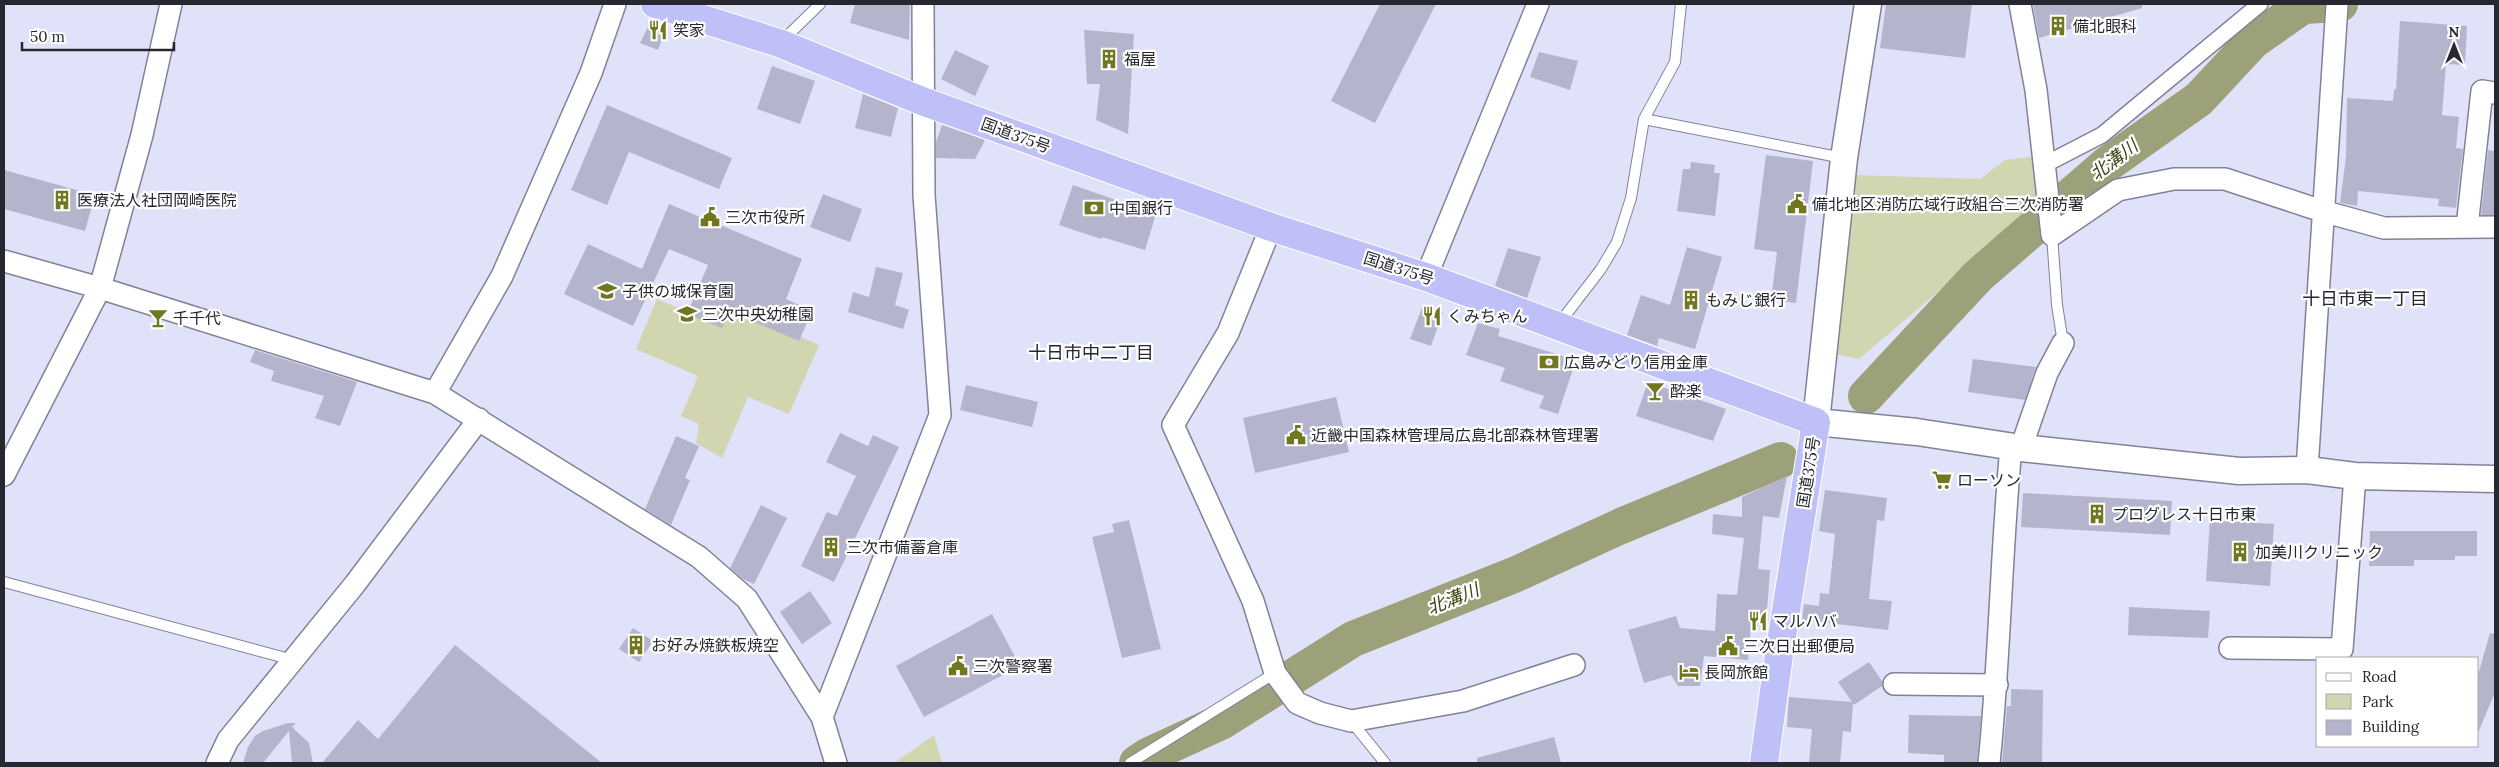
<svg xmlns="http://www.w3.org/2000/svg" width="2499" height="767" viewBox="0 0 2499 767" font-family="Lora,'Noto Sans JP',serif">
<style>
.green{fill:#d1d5b0}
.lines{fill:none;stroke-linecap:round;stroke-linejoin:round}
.river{stroke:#9da179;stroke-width:36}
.building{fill:#b4b5cc}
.service-casing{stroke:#818298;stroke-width:12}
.pedestrian-casing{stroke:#818298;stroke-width:18}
.minor-casing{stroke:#818298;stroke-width:24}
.tertiary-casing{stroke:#818298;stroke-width:29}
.trunk-casing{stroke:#fff;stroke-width:30}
.service{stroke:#fff;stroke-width:10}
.pedestrian{stroke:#fff;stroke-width:15}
.minor{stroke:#fff;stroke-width:21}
.tertiary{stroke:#fff;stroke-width:26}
.trunk{stroke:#bfc0f8;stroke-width:28}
.labels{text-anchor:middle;stroke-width:4.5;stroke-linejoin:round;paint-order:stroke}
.poi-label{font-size:16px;fill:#272730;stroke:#fff;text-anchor:start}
.street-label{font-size:16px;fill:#272730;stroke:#fff}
.water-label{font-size:18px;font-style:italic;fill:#404312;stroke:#fff}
.neighbourhood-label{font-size:18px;fill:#272730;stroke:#fff}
</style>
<rect width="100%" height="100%" fill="#e0e2fa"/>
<path class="green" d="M 2032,157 L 2039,206 L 1859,359 L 1829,353 L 1853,175 L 1980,179 L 2005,160 Z
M 657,299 L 718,325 L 727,305 L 819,345 L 789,414 L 748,397 L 722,458 L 696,443 L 699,424 L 681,416 L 698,376 L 636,349 Z
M 934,735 L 942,763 L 894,763 Z"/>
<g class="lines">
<path class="river" d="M 1866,396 L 1978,276 L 2106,165 L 2199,99 L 2253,41 L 2303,6 L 2340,4
M 1137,763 L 1149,755 L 1221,722 L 1353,639 L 1514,575 L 1621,526 L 1781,460"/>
</g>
<path class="building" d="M 855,4 L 910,4 L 909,40 L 850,23 Z
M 1380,4 L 1436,4 L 1375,123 L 1331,101 Z
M 1886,4 L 1972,4 L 1965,58 L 1880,48 Z
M 2033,4 L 2142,4 L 2142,8 L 2039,38 Z
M 651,21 L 667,28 L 658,50 L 640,43 Z
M 2400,21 L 2467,26 L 2465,65 L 2446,64 L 2442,115 L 2459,117 L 2456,148 L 2463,149 L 2456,208 L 2438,206 L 2439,199 L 2358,191 L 2357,206 L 2340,203 L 2346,157 L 2347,98 L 2393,101 L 2394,89 L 2396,90 Z
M 1084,30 L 1134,34 L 1128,134 L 1096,120 L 1100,84 L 1087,84 Z
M 955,50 L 989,66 L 975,96 L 941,79 Z
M 1539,52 L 1578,61 L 1570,90 L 1530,77 Z
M 772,66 L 815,81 L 800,124 L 757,109 Z
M 863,94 L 898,108 L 891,137 L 855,128 Z
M 607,105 L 732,158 L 719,189 L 629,152 L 607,205 L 571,190 Z
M 942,125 L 985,140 L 975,159 L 936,158 L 936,142 Z
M 2488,150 L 2495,151 L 2495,215 L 2481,215 Z
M 1766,155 L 1813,161 L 1796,303 L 1771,300 L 1777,252 L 1754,249 Z
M 1691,162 L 1715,165 L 1714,173 L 1720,173 L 1715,216 L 1677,211 L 1683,169 L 1690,169 Z
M 4,170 L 95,195 L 85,231 L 4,209 Z
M 1073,185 L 1156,214 L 1145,250 L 1102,237 L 1101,239 L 1059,225 Z
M 823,194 L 862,209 L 850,242 L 810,227 Z
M 669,204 L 802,259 L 786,299 L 812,311 L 799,341 L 729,311 L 722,328 L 687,314 L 708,265 L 669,249 L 633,326 L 564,294 L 588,244 L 642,269 Z
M 1687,247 L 1722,257 L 1695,349 L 1659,338 L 1657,346 L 1627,335 L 1641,295 L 1670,305 Z
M 1508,248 L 1541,257 L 1527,298 L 1495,286 Z
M 876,267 L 903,273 L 895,305 L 909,310 L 903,329 L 848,312 L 853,292 L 869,297 Z
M 1423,305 L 1443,312 L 1431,346 L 1410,339 Z
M 1478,323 L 1500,329 L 1498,336 L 1576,360 L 1558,414 L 1539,408 L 1544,396 L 1500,381 L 1505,368 L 1466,355 Z
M 255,350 L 357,382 L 340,426 L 315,418 L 324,396 L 271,381 L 274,371 L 250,362 Z
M 1973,359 L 2036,367 L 2025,400 L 1968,392 Z
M 1648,382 L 1726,409 L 1713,441 L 1636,416 Z
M 966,385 L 1038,402 L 1032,427 L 960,410 Z
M 1336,397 L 1349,452 L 1255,473 L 1243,418 Z
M 840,433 L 868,446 L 873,435 L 899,447 L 834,582 L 801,566 L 827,512 L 837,516 L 856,476 L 826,462 Z
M 676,436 L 699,446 L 685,478 L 690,480 L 671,525 L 645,509 Z
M 1787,476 L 1779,518 L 1763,516 L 1758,569 L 1770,570 L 1767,611 L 1766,626 L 1751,625 L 1748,660 L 1704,656 L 1700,686 L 1678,686 L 1671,675 L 1644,683 L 1628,630 L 1676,616 L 1680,628 L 1715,631 L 1717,594 L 1737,595 L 1744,538 L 1712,534 L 1713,514 L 1742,517 L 1742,497 Z
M 1825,490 L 1887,498 L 1884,521 L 1877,520 L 1869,599 L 1892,601 L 1888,630 L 1802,620 L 1804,604 L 1819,606 L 1820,593 L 1829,594 L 1835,534 L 1819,531 Z
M 2023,493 L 2172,501 L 2170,535 L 2021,527 Z
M 761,505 L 787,518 L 754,584 L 743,579 L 730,568 Z
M 1129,520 L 1161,649 L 1122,658 L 1092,537 L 1114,532 L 1112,524 Z
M 2210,520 L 2274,524 L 2270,586 L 2206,581 Z
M 2370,531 L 2477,531 L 2477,556 L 2455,556 L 2455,560 L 2414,560 L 2414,566 L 2369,566 Z
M 810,591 L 832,623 L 802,644 L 780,612 Z
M 2129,607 L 2210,611 L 2208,638 L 2128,635 Z
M 992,614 L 1020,666 L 924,717 L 896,666 Z
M 633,628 L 653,641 L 639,662 L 619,649 Z
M 2490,633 L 2495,634 L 2495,692 L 2478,733 L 2478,675 Z
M 455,645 L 602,763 L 322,763 L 358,720 L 378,739 Z
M 1869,662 L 1882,681 L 1882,686 L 1854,705 L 1853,703 L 1851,732 L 1843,731 L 1840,763 L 1809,763 L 1812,729 L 1787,727 L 1789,697 L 1852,702 L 1838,682 Z
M 2011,689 L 2043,690 L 2042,763 L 2002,763 L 2007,706 L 2011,706 Z
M 1909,715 L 1981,716 L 1977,763 L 1944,763 L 1944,755 L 1908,753 Z
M 288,723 L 296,723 L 292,727 L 309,743 L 313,763 L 292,763 L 289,731 L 263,763 L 243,763 L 248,747 L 255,736 L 263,731 Z
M 1554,737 L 1561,763 L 1477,763 L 1477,758 Z"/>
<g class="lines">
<defs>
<path id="service" d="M 782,41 L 820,4
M 1644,119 L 1843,158
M 2052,235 L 2057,305 L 2063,343
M 1558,325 L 1601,269 L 1617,242 L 1631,198 L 1644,119 L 1675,62 L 1681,4
M 4,582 L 293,660
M 1351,721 L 1385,763
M 1130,763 L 1275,673"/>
<path id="pedestrian" d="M 2044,165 L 2102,135 L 2260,4"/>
<path id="minor" d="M 2020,4 L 2036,90 L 2052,235 L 2118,190 L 2174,179 L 2225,179 L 2322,211 L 2384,228 L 2495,227
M 1271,227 L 1228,333 L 1173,425 L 1253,601 L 1275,673 L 1297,703 L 1320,713 L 1351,721 L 1463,701 L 1574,665
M 2467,227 L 2482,91 L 2495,93
M 4,261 L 100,288 L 435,393 L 699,557 L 747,599 L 822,717 L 836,763
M 1426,277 L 1538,4
M 435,393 L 502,276 L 591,73 L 615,4
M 2021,448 L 2047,373 L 2063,343
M 2307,470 C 2317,315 2326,160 2337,5
M 4,475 L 100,288 L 142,135 L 171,4
M 2230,648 L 2342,649 L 2355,476
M 1894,684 L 1997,685
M 822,717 L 940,415 L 924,195 L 923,4
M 217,763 L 228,740 L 355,584 L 479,419
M 1989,763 C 2000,657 2001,552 2011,447"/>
<path id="tertiary" d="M 1868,4 L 1844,158 L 1816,422 L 1917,432 L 2021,448 L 2239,471 L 2307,470 L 2355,476 L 2495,479"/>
<path id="trunk" d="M 655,4 L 779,43 L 922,101 L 1271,227 L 1426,277 L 1816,422 L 1779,655 L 1764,763"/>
</defs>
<use href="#service" class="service-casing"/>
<use href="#pedestrian" class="pedestrian-casing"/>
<use href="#minor" class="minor-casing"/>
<use href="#tertiary" class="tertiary-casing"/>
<use href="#trunk" class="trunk-casing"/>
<use href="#service" class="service"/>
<use href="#pedestrian" class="pedestrian"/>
<use href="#minor" class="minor"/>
<use href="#tertiary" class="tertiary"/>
<use href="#trunk" class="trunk"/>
</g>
<defs>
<symbol id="building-bare" viewBox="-9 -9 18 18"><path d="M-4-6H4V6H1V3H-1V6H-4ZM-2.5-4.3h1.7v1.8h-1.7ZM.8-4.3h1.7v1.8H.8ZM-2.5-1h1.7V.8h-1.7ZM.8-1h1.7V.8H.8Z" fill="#71771f" stroke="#fff" stroke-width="2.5" paint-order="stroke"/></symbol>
<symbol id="restaurant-bare" viewBox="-9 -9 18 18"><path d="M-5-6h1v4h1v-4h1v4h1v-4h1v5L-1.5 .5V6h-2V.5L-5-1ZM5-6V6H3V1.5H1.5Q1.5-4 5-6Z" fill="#71771f" stroke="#fff" stroke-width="2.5" paint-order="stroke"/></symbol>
<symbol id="civic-bare" viewBox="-9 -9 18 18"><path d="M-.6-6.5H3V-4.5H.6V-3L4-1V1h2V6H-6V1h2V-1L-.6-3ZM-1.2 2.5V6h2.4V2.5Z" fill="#71771f" stroke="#fff" stroke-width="2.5" paint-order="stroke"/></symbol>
<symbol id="bank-bare" viewBox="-9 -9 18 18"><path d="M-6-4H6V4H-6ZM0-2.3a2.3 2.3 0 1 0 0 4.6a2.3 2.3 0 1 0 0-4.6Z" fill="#71771f" stroke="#fff" stroke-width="2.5" paint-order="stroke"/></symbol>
<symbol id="school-bare" viewBox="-9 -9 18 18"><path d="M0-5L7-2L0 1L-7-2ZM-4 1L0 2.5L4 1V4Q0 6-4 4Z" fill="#71771f" stroke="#fff" stroke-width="2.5" paint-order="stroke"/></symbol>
<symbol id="bar-bare" viewBox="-9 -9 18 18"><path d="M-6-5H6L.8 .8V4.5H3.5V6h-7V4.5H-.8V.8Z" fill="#71771f" stroke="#fff" stroke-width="2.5" paint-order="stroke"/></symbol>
<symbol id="supermarket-bare" viewBox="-9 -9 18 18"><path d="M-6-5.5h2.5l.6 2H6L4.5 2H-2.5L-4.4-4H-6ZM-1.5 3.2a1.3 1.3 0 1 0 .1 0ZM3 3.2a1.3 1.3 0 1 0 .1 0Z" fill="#71771f" stroke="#fff" stroke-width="2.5" paint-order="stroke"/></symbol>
<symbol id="hotel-bare" viewBox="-9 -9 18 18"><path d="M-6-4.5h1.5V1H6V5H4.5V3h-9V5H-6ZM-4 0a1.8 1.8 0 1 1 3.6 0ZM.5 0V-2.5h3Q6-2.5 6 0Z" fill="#71771f" stroke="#fff" stroke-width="2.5" paint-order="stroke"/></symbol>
</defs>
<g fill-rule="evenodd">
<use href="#building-bare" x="2044" y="12" width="28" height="28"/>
<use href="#restaurant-bare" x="644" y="16" width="28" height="28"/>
<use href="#building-bare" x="1095" y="45" width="28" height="28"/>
<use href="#building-bare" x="48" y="186" width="28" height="28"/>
<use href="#civic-bare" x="1783" y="190" width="28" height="28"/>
<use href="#bank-bare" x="1080" y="194" width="28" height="28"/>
<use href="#civic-bare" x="696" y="203" width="28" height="28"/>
<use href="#school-bare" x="593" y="277" width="28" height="28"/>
<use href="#building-bare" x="1677" y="286" width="28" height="28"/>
<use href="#school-bare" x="673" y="300" width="28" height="28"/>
<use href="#restaurant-bare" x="1418" y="302" width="28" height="28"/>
<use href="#bar-bare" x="144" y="304" width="28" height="28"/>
<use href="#bank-bare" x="1535" y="348" width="28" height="28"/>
<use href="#bar-bare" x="1641" y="377" width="28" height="28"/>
<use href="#civic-bare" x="1282" y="421" width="28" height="28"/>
<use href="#supermarket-bare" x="1928" y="466" width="28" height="28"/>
<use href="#building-bare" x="2083" y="500" width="28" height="28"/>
<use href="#building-bare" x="817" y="533" width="28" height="28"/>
<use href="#building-bare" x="2226" y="538" width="28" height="28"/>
<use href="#restaurant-bare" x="1744" y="607" width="28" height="28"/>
<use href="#building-bare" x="622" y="631" width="28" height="28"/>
<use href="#civic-bare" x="1714" y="632" width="28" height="28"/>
<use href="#civic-bare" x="944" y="652" width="28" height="28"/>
<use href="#hotel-bare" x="1675" y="658" width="28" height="28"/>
</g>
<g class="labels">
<g class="poi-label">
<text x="2073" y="32">備北眼科</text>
<text x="673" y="36">笑家</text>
<text x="1124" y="65">福屋</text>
<text x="77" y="206">医療法人社団岡崎医院</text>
<text x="1812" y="210">備北地区消防広域行政組合三次消防署</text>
<text x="1109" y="214">中国銀行</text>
<text x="725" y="223">三次市役所</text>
<text x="622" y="297">子供の城保育園</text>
<text x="1706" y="306">もみじ銀行</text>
<text x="702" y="320">三次中央幼稚園</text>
<text x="1447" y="322">くみちゃん</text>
<text x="173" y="324">千千代</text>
<text x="1564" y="368">広島みどり信用金庫</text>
<text x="1670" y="397">酔楽</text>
<text x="1311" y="441">近畿中国森林管理局広島北部森林管理署</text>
<text x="1957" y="486">ローソン</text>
<text x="2112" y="520">プログレス十日市東</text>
<text x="846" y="553">三次市備蓄倉庫</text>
<text x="2255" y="558">加美川クリニック</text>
<text x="1773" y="627">マルハバ</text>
<text x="651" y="651">お好み焼鉄板焼空</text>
<text x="1743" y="652">三次日出郵便局</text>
<text x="973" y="672">三次警察署</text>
<text x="1704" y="678">長岡旅館</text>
</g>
<g class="street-label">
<text transform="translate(1016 135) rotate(20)" y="6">国道375号</text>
<text transform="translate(1399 268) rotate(18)" y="6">国道375号</text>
<text transform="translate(1808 472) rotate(-81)" y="6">国道375号</text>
</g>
<g class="water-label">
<text transform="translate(2114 160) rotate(-37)" y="6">北溝川</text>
<text transform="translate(1453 599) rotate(-22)" y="6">北溝川</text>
</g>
<g class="neighbourhood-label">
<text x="2365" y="305">十日市東一丁目</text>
<text x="1091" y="359">十日市中二丁目</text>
</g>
</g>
<rect width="2499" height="767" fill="none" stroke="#272730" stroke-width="10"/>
<rect x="2316" y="657" width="162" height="90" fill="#ffffff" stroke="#a9a9ac"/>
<rect x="2326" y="673" width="25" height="8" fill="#ffffff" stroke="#a9a9ac"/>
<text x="2362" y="682" font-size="15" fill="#272730">Road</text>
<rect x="2326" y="694" width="25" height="15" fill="#d1d5b0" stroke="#a9a9ac"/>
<text x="2362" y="707" font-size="15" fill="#272730">Park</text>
<rect x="2326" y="720" width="25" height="15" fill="#b4b5cc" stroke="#a9a9ac"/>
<text x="2362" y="732" font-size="15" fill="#272730">Building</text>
<g transform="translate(2454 45)" stroke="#ffffff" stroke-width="4" paint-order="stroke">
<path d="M0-4L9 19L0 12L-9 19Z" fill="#272730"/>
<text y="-8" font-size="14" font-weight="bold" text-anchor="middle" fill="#272730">N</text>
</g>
<path d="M22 42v8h152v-8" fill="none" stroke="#272730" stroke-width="2.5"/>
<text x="30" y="42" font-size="15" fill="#272730" stroke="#ffffff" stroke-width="4" paint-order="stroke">50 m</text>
</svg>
